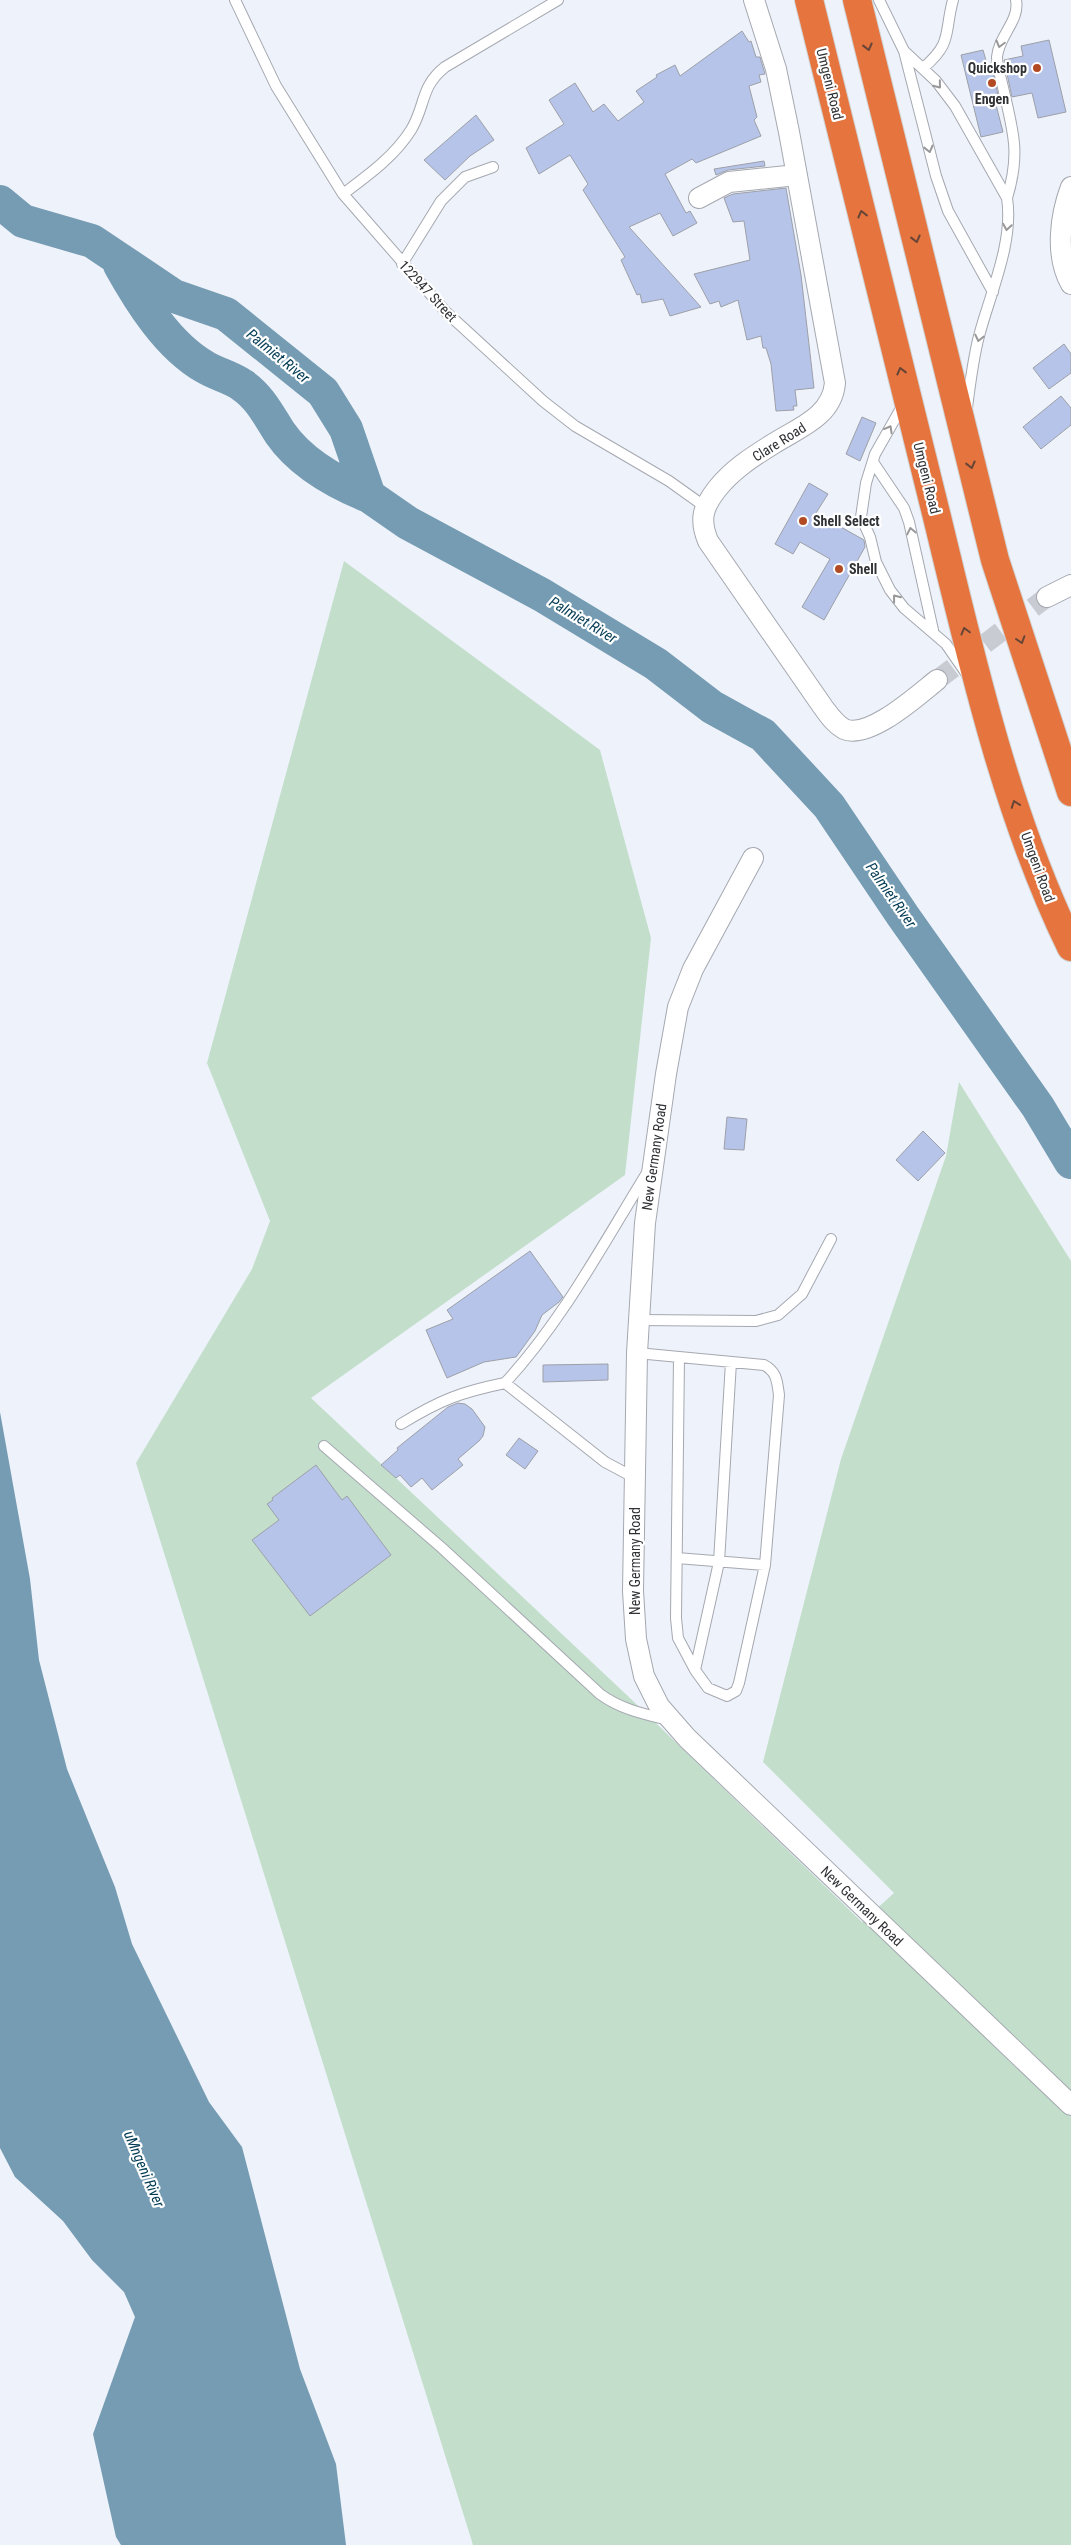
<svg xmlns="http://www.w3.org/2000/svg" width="1071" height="2545" viewBox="0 0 1071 2545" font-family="'Roboto Condensed',sans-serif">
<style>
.green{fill:#c3dfcc}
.water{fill:#759cb3}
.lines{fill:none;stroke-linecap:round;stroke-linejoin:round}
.river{stroke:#759cb3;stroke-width:34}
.building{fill:#b6c4e9;stroke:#9da0a8}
.street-tunnel{stroke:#c8cbd2;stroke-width:20;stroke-dasharray:20 10;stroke-linecap:butt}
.lane-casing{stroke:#a5a8b0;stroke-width:12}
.street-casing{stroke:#a5a8b0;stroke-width:22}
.highway-casing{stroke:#d1d2d2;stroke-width:30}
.lane{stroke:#fff;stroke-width:10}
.street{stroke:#fff;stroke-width:20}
.highway{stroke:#e5743f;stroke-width:28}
.oneway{stroke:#98989a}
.oneway2{stroke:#664537}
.poi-dot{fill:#b24b23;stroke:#fff;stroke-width:2}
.labels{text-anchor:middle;stroke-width:4.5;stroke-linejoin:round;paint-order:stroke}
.poi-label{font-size:14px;font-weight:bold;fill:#303134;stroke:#fff;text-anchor:start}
.street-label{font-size:14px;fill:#303134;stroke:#fff}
.water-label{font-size:15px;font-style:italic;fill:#033c54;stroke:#fff}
</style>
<rect width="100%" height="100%" fill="#eef2fa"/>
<path class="green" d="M 344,561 L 600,750 L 651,938 L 625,1175 L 311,1398 L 631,1699 L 862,1922 L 894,1893 L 763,1762 L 841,1459 L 946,1156 L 959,1082 L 1071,1261 L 1071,2545 L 473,2545 L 136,1463 L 252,1269 L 270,1221 L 207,1063 Z"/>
<path class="water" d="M 0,1412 L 30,1579 L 39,1660 L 67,1769 L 115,1887 L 132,1944 L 209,2102 L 242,2147 L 300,2369 L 336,2464 L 346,2545 L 121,2545 L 116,2537 L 93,2434 L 135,2317 L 124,2292 L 92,2260 L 63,2221 L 15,2177 L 0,2148 Z"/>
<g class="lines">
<path class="river" d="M 0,202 L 23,221 L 92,241 L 174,296 L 226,314 L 323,392 L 346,429 L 369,496 L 408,523 L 542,595 L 656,664 L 712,707 L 763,735 L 829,806 L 903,916 L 1038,1107 L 1071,1162
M 120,265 C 140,301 168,346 205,367 C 216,374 231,377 242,385 C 260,397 269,416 280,433 C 300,462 337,483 369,496"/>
</g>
<path class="building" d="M 742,31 L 749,42 L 751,41 L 756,57 L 760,57 L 765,74 L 759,75 L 761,82 L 749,86 L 757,117 L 754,120 L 761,136 L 696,163 L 692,159 L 665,174 L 686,213 L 690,211 L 697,223 L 673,236 L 660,213 L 629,227 L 701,307 L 670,316 L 663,299 L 642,303 L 640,294 L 637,295 L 621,260 L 625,257 L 583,190 L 588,184 L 570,155 L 539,174 L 526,148 L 564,124 L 549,100 L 575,83 L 593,112 L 604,104 L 618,121 L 644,102 L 636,91 L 657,77 L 656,75 L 675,65 L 680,76 Z
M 1049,40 L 1066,112 L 1038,118 L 1032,93 L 1012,97 L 1004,60 L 1023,56 L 1021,46 Z
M 983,50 L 987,64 L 991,63 L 999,100 L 995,101 L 1003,132 L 981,137 L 961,55 Z
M 476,115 L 494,140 L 470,156 L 445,180 L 424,160 Z
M 764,161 L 765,166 L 728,170 L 716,175 L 714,169 Z
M 786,188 L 801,275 L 814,388 L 795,390 L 797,406 L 793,406 L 794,410 L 776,411 L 771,364 L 766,348 L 763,348 L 761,336 L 747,340 L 738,300 L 721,307 L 719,301 L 710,304 L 694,274 L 750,260 L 744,221 L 733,222 L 724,198 L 733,194 Z
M 1064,344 L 1071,354 L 1071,373 L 1049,389 L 1033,368 Z
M 1061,396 L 1071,408 L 1071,425 L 1041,449 L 1023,427 Z
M 862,417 L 876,423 L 860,461 L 846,454 Z
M 809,483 L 828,494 L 816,513 L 864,540 L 865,547 L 824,620 L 802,607 L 830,559 L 800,542 L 793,554 L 775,544 Z
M 727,1117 L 747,1119 L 744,1150 L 724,1149 Z
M 923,1131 L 945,1153 L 918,1181 L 896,1160 Z
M 530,1251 L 563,1297 L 559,1302 L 542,1315 L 535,1331 L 516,1357 L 484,1362 L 447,1378 L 426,1330 L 453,1319 L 447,1310 Z
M 608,1364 L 608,1380 L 543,1382 L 543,1365 Z
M 458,1403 L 465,1404 L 472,1409 L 485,1427 L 483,1436 L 479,1441 L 458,1459 L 463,1465 L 432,1490 L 422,1478 L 411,1487 L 400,1475 L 396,1478 L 381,1465 L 398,1450 L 397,1448 L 448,1407 Z
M 519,1438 L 538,1451 L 525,1469 L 506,1455 Z
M 316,1465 L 342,1500 L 347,1496 L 391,1555 L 310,1616 L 252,1540 L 279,1520 L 267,1504 L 273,1500 L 272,1498 Z"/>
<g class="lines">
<path class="street-tunnel" d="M 937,680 L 1047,597"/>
<defs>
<path id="lane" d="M 235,0 L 276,86 L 343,194 L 446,312 L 543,401 L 575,426 L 669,481 L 704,506
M 879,0 L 904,51 L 936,176 L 948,211 L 993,292
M 904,51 L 936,81 L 955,106 L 1007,198 C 1014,242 990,294 979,336 C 973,359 970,384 967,408
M 923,68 C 953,43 944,33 953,0
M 343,194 C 367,176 394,157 411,130 C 426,105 420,87 445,67 L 558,0
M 1007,198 C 1020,155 1014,134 1004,92 C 1002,81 997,68 997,57 C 999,35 1020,21 1016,0
M 402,264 L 441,201 L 465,177 L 493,167
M 904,403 L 875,454 L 866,483 L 861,517 L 870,537 L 876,562 L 890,590 L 904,608 L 946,644 L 966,673
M 873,462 L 904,508 L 909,522 L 933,630
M 638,1320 L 756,1321 L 778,1315 L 802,1294 L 831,1239
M 637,1353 L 764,1365 C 777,1372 777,1381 779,1395 L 765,1565 L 739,1683 L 736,1691 L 727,1696 L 708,1688 L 695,1670 L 719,1562 L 731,1362
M 679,1357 L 676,1618 L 678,1638 L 695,1670
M 505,1383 C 563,1320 603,1244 647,1173
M 401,1424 C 440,1400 461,1392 505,1383 L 605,1462 L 635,1478
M 324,1446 L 442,1548 L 600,1694 C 620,1709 644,1714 668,1720
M 677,1558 L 765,1565"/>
<path id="street" d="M 754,0 L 776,69 L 789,132 L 835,383 C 832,417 798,428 773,444 C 752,457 732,470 717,489 C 703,507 699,519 708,541 L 823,707 C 829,715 835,724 844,729 C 869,740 918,695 937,680
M 1071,187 C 1060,216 1055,256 1071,284
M 699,198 L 729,182 L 797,175
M 1047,597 L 1071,585
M 753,858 L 693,969 L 678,1007 L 666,1074 L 645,1223 L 637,1353 L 633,1591 L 636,1639 L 644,1676 L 659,1706 L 687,1738 L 1071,2105"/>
<path id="highway" d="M 809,0 C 851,170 893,339 935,509 C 971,656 1004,809 1071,947
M 857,0 L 995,560 L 1071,792"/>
</defs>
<use href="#lane" class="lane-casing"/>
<use href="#street" class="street-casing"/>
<use href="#highway" class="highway-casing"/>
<use href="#lane" class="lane"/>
<use href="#street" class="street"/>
<use href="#highway" class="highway"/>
</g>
<defs><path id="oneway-chevron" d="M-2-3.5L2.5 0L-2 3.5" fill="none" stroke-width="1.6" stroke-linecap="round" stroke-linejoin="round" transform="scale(1.25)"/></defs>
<g class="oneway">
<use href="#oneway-chevron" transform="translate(1000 44) rotate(105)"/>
<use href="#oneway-chevron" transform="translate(938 85) rotate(51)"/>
<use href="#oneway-chevron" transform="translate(929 149) rotate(76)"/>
<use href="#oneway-chevron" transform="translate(1007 227) rotate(99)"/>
<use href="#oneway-chevron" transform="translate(979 338) rotate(103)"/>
<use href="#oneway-chevron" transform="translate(889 429) rotate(-61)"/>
<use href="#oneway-chevron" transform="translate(911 531) rotate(-102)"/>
<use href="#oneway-chevron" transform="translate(896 598) rotate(-128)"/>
</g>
<g class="oneway2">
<use href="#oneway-chevron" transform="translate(868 47) rotate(76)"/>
<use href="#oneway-chevron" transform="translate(862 214) rotate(-104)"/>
<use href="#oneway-chevron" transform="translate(916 239) rotate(76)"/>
<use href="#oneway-chevron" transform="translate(901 371) rotate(-104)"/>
<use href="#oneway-chevron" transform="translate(971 465) rotate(76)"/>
<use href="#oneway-chevron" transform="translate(965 631) rotate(-105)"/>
<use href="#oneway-chevron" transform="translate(1021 640) rotate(72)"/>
<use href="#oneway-chevron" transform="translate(1015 804) rotate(-110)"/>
</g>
<g class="poi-dot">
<circle cx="1037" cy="68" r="5"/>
<circle cx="992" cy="83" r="5"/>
<circle cx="803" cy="521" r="5"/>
<circle cx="839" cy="569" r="5"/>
</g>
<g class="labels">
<g class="poi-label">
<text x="1027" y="73" text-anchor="end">Quickshop</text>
<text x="992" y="104" text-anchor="middle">Engen</text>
<text x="813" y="526">Shell Select</text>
<text x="849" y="574">Shell</text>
</g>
<g class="street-label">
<text transform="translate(830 84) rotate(76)" y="5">Umgeni Road</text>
<text transform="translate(428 291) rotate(47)" y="5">122947 Street</text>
<text transform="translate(779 442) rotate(-32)" y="5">Clare Road</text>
<text transform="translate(927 478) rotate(76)" y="5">Umgeni Road</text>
<text transform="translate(1038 867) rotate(70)" y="5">Umgeni Road</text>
<text transform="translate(654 1157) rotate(-82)" y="5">New Germany Road</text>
<text transform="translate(635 1561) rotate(-90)" y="5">New Germany Road</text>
<text transform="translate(862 1906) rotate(44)" y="5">New Germany Road</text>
</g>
<g class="water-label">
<text transform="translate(278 356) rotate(39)" y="5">Palmiet River</text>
<text transform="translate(583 620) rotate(31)" y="5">Palmiet River</text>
<text transform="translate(891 895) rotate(55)" y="5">Palmiet River</text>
<text transform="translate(144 2169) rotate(67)" y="5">uMngeni River</text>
</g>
</g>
</svg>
